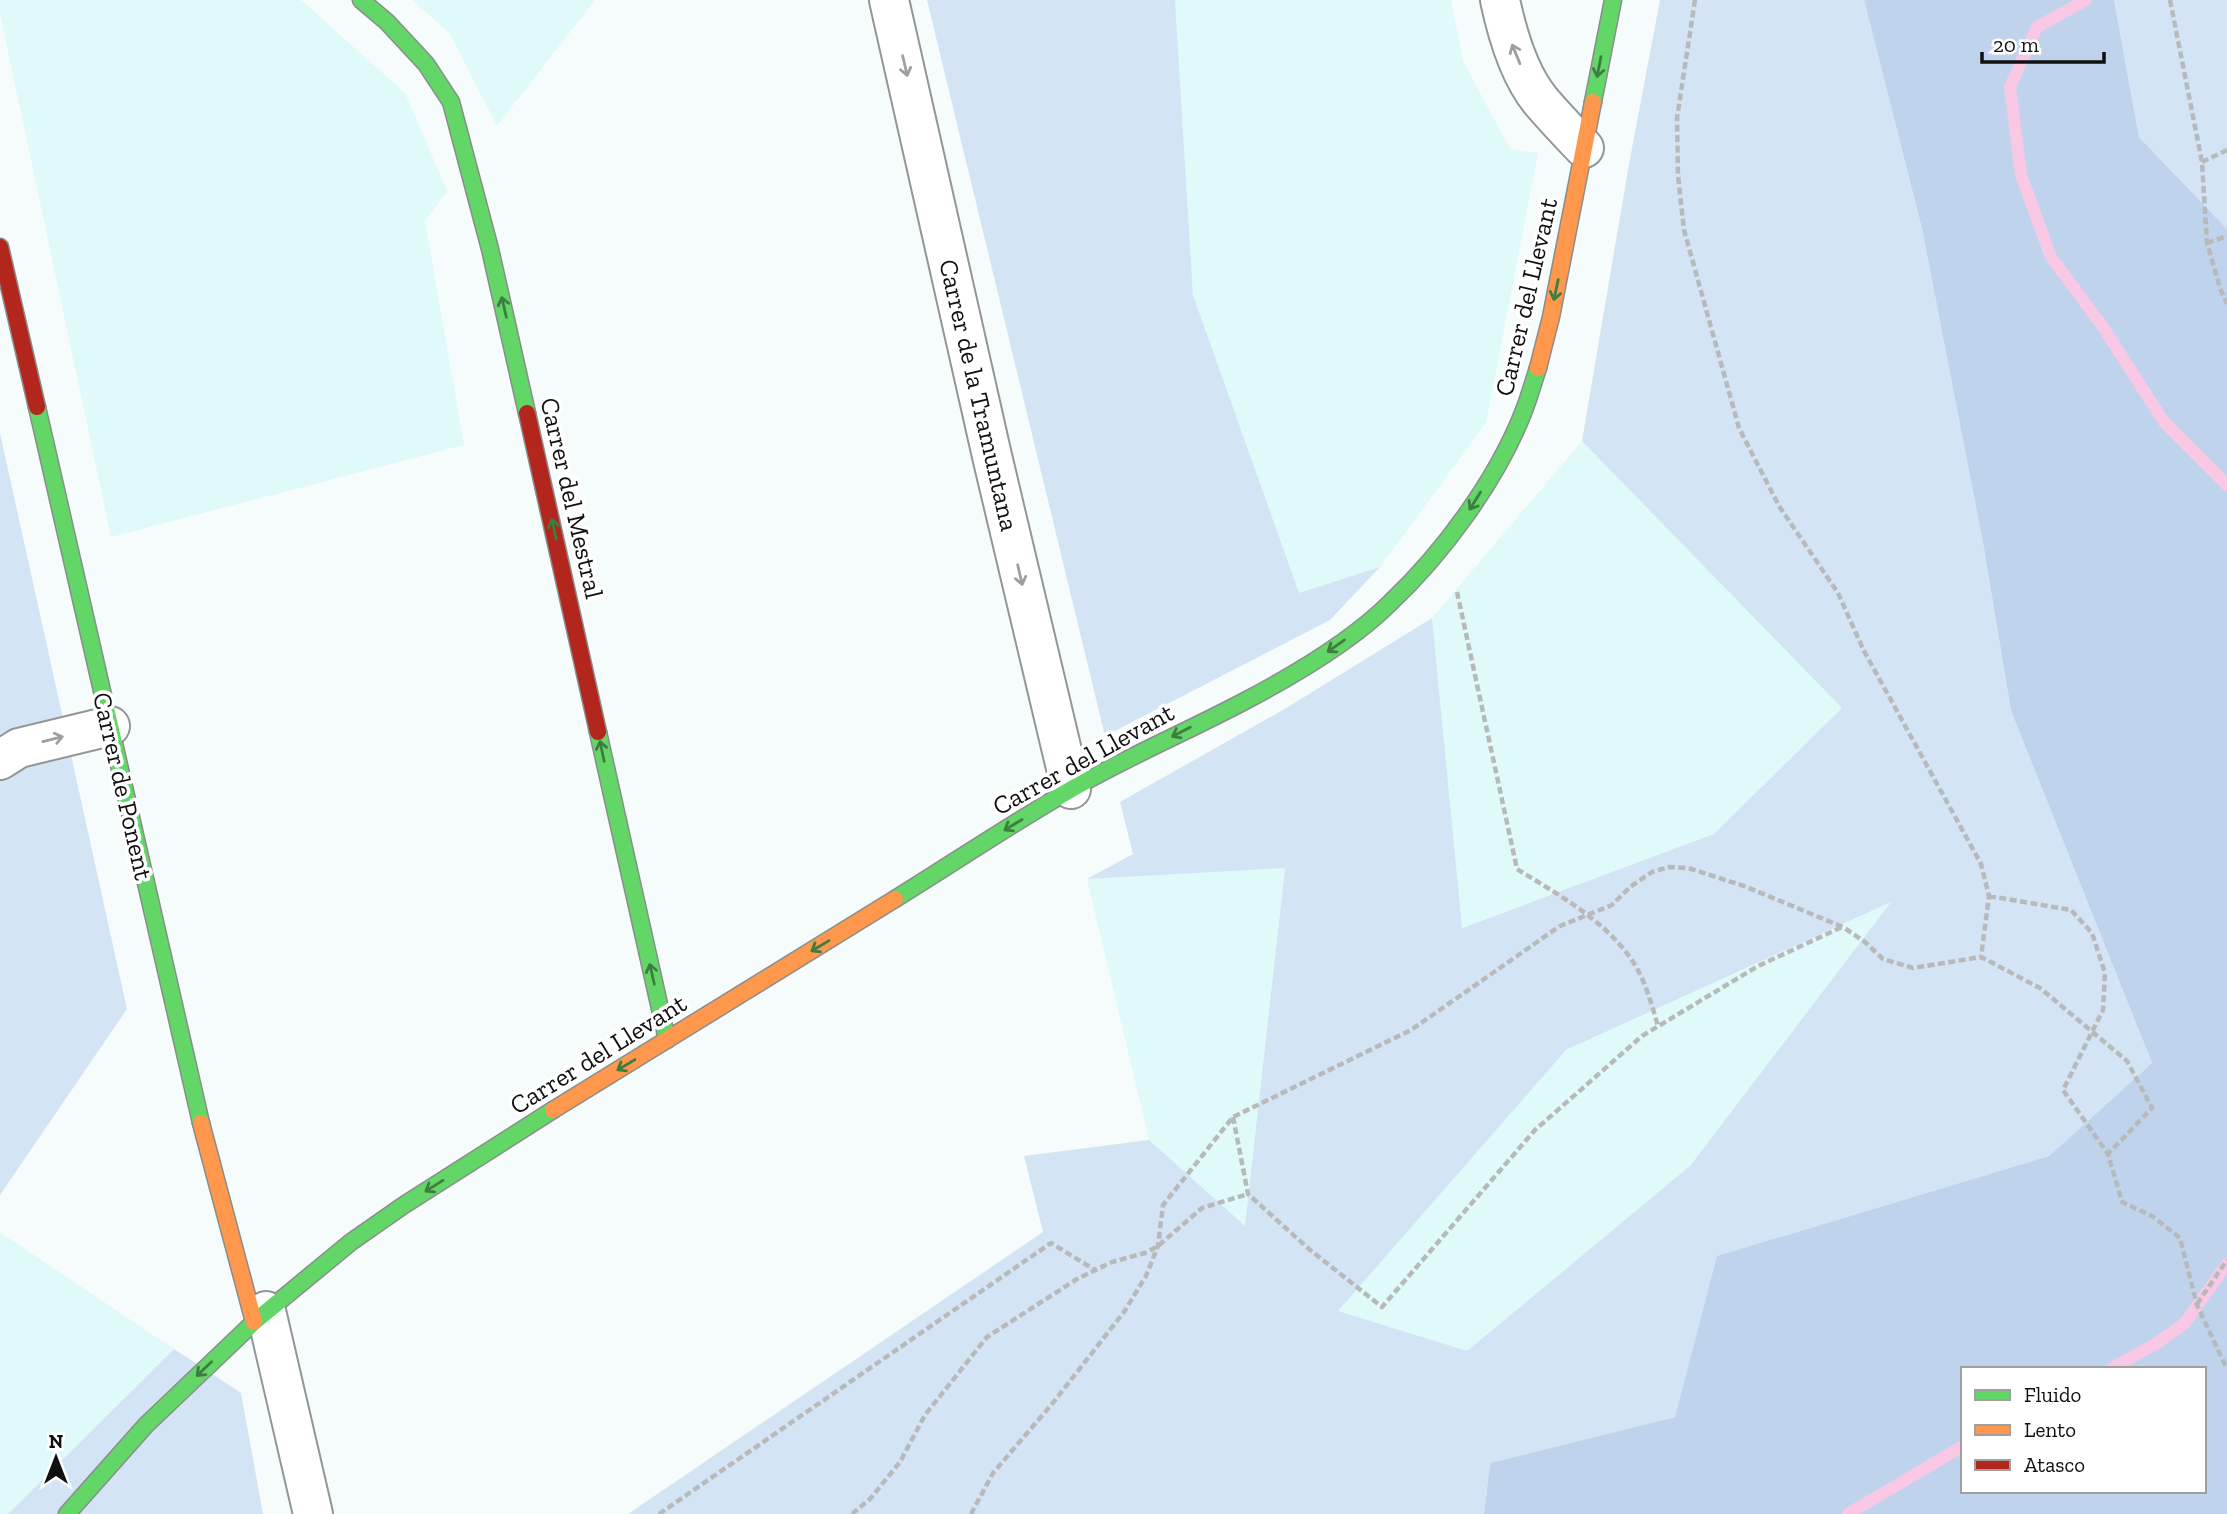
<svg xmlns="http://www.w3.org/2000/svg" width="2227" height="1514" viewBox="0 0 2227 1514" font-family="'Zilla Slab',serif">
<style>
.farmland{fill:#e0faf9}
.green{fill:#d3e4f4;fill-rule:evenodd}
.forest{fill:#c0d3ec;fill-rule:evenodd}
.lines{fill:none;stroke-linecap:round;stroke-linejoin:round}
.stream{stroke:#f9c8e5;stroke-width:12}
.street-casing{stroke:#939696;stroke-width:42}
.fast-casing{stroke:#8a8d8c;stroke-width:19}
.slow-casing{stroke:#8a8d8c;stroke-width:19}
.jam-casing{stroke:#8a8d8c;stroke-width:19}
.path{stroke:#b8b9b9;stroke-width:4.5;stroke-dasharray:7 3.5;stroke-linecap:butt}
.street{stroke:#fefffe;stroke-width:38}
.fast{stroke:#63d668;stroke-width:16}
.slow{stroke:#ff974d;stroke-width:16}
.jam{stroke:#b3261e;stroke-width:16}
.oneway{stroke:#9f9f9f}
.oneway2{stroke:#3e7d40}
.labels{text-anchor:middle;stroke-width:7;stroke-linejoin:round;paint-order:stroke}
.street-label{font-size:26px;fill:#101010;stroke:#fff}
</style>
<rect width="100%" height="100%" fill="#f5fcfb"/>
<path class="farmland" d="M 0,0 L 301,0 L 405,93 L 447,191 L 425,221 L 464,445 L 111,537 L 0,14 Z
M 412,0 L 595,0 L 497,126 L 450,34 Z
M 1175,0 L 1451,0 L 1463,61 L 1510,149 L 1538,153 L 1486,423 L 1380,567 L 1299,594 L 1193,295 Z
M 1582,441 L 1843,708 L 1714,834 L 1461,928 L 1432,618 Z
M 1285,867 L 1245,1227 L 1149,1140 L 1087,879 Z
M 1893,901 L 1690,1166 L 1467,1352 L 1337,1311 L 1566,1050 Z
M 0,1232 L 174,1349 L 8,1514 L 0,1514 Z"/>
<path class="green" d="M 927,0 L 1175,0 L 1193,295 L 1299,593 L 1380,567 L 1330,620 L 1105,736 Z
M 1660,0 L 1864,0 L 1922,229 L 1983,543 L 2011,711 L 2152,1063 L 2049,1156 L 1718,1256 L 1675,1417 L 1490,1463 L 1484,1514 L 628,1514 L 1043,1232 L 1024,1156 L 1149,1140 L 1245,1226 L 1285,868 L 1087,879 L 1133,854 L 1120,802 L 1288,707 L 1432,618 L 1462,928 L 1714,834 L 1842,708 L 1582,441 L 1629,164 ZM 1891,902 L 1690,1166 L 1467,1351 L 1338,1311 L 1566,1050 Z
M 2114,0 L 2227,0 L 2227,229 L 2139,137 Z
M 0,433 L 127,1009 L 0,1195 Z
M 174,1349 L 241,1393 L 263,1514 L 8,1514 Z"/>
<path class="forest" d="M 1864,0 L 2114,0 L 2139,137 L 2227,229 L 2227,1514 L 1484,1514 L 1490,1463 L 1675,1417 L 1717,1256 L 2049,1156 L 2152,1063 L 2011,711 L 1983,543 L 1922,229 ZM 1963,1369 L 2204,1369 L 2204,1491 L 1963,1491 Z"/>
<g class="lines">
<path class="stream" d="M 2086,0 L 2037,27 L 2010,87 L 2021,175 L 2051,257 L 2103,327 L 2164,422 L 2227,485
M 2110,1369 L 2154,1345 L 2184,1324 L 2227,1264
M 1848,1514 L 1963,1446"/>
<defs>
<path id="street" d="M 889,0 L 992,456 L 1071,789
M 1500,0 C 1507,33 1518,73 1540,100 C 1554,117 1569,132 1584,148
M 0,760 L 19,748 L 110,726
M 266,1311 L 313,1514"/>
<path id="fast" d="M 361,0 L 387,22 L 426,64 L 451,102 L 490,249 L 527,413
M 1593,102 L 1613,0
M 37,407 L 201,1123
M 598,732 L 667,1040
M 895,899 C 953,863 1011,824 1070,790 C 1125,758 1184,733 1241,703 C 1289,678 1351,642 1390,603 C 1443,553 1496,481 1523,413 C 1529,398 1533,383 1538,368
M 67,1514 L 146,1425 L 254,1322 L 351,1242 L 404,1205 L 553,1110"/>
<path id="slow" d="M 1538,368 L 1551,317 L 1593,102
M 553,1110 L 895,899
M 201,1123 L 254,1322"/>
<path id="jam" d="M 0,247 L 37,407
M 527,413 L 598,732"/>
</defs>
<use href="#street" class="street-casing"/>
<use href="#fast" class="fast-casing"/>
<use href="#slow" class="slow-casing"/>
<use href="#jam" class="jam-casing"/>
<path class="path" d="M 1695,0 L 1677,118 L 1678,176 L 1684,230 L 1739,428 L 1779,506 L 1838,593 L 1864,651 L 1981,864 L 1989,896 L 1981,957
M 2170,0 L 2202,162 L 2207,243 L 2220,288 L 2227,304
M 2202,162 L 2227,150
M 2207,243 L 2227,236
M 1457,592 L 1517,869 C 1557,894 1600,917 1629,956 C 1644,976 1651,1002 1658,1026
M 1989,896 L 2071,910 L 2092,933 L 2105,973 L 2103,1010 L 2063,1090 L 2108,1154 L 2122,1202 L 2152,1216 L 2180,1238 L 2197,1305 L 2227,1369
M 1233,1117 L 1248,1194 L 1309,1249 L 1382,1307 L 1535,1130 L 1642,1036 L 1758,966 L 1842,927
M 2197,1304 L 2227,1260
M 659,1514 L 1051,1243 L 1095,1270
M 852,1514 L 870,1499 L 900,1462 L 925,1415 L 987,1337 L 1077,1279 L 1112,1262 L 1145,1253 L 1158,1246 L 1202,1208 L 1248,1194
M 971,1514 L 993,1473 L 1052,1404 L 1124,1312 L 1146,1276 L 1158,1246 L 1163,1205 L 1233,1117 L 1411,1030 L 1560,926 L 1612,905 L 1630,887 L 1652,872 L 1669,867 L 1688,868 L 1744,886 L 1843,927 L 1865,942 L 1883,959 L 1913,968 L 1981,957 L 2040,988 L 2127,1061 L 2152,1108 L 2108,1154"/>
<use href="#street" class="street"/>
<use href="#fast" class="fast"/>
<use href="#slow" class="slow"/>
<use href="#jam" class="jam"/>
</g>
<defs><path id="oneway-shaft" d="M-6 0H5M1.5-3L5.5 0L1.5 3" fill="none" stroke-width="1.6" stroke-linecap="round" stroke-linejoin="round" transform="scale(1.75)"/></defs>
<g class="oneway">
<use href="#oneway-shaft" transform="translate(1516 54) rotate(-112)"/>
<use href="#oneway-shaft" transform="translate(905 66) rotate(77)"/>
<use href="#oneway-shaft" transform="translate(1020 575) rotate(77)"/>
<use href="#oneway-shaft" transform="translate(53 739) rotate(-14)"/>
</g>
<g class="oneway2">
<use href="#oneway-shaft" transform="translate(1599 67) rotate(101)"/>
<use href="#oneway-shaft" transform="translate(1556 290) rotate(102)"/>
<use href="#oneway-shaft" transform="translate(504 307) rotate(-103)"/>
<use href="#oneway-shaft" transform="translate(1475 501) rotate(122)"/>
<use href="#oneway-shaft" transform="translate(554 529) rotate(-102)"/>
<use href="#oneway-shaft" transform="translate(1336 646) rotate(145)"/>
<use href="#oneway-shaft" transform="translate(1181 732) rotate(153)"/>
<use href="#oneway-shaft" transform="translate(602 751) rotate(-102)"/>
<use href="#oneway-shaft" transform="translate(1013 825) rotate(149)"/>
<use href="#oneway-shaft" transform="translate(820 946) rotate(149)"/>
<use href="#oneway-shaft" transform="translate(652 974) rotate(-103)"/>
<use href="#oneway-shaft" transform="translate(626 1065) rotate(149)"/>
<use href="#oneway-shaft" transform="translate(434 1186) rotate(148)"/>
<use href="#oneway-shaft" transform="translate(204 1369) rotate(136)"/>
</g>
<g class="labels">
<g class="street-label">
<text transform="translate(1526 297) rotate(-77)" y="9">Carrer del Llevant</text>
<text transform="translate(979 395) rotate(77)" y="9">Carrer de la Tramuntana</text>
<text transform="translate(572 498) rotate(77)" y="9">Carrer del Mestral</text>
<text transform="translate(1083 759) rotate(-29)" y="9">Carrer del Llevant</text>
<text transform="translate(123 786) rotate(77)" y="9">Carrer de Ponent</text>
<text transform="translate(598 1054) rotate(-32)" y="9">Carrer del Llevant</text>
</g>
</g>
<rect x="1961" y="1367" width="245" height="126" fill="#ffffff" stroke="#9f9f9f" stroke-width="2"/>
<rect x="1975" y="1390" width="35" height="10" fill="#63d668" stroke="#9f9f9f" stroke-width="2"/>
<text x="2024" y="1402" font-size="21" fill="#101010">Fluido</text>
<rect x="1975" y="1425" width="35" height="10" fill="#ff974d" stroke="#9f9f9f" stroke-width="2"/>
<text x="2024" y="1437" font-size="21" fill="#101010">Lento</text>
<rect x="1975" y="1460" width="35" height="10" fill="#b3261e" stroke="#9f9f9f" stroke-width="2"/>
<text x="2024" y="1472" font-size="21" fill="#101010">Atasco</text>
<g transform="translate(56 1458)" stroke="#ffffff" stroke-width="5" paint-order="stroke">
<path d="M0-5L12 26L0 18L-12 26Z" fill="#101010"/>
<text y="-10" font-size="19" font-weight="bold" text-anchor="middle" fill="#101010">N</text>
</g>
<path d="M1982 52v10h122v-10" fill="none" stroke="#101010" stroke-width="3.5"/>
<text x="1993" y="52" font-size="21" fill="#101010" stroke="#ffffff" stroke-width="5" paint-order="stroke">20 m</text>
</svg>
